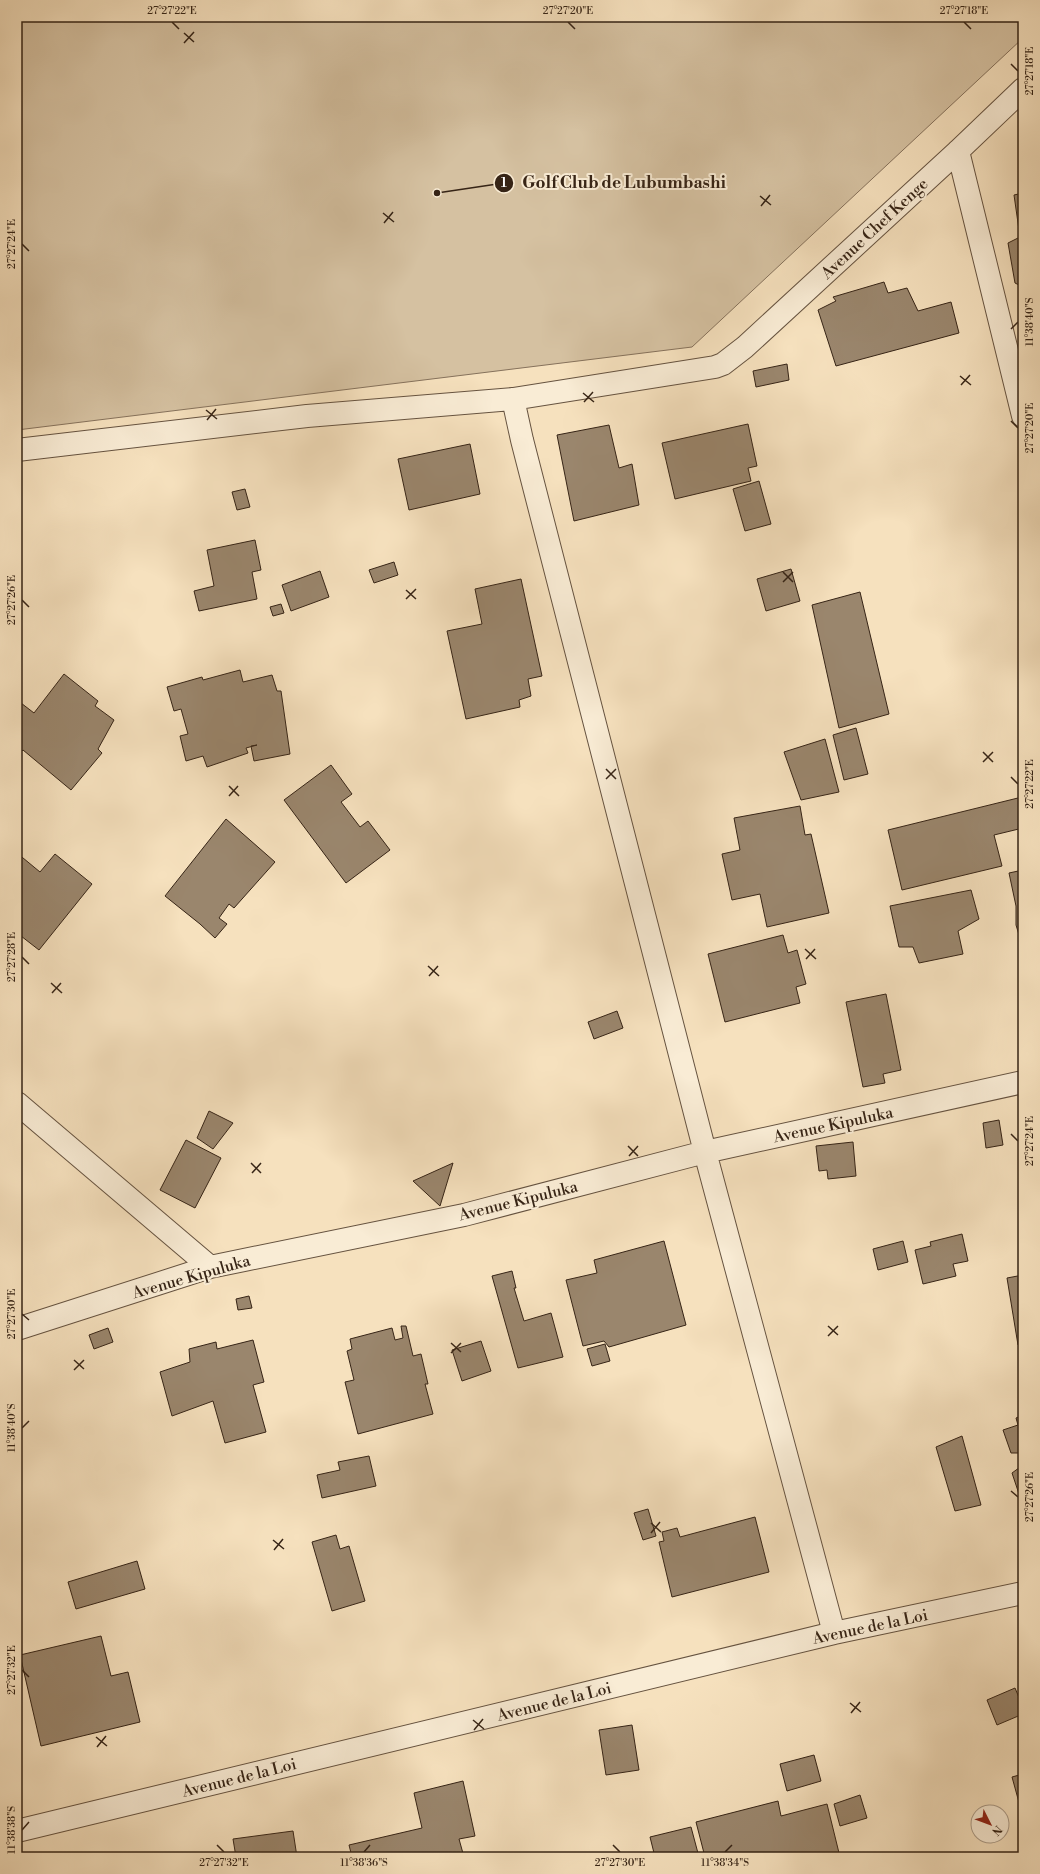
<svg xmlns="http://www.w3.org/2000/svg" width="1040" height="1874" viewBox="0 0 1040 1874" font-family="'Libre Bodoni',serif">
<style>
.green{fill:#d5c1a1;stroke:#86725c}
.building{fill:#9a866d;stroke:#362416}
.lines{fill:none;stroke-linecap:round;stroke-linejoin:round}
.street-casing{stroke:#665340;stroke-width:24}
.street{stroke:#f9ecd5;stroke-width:22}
.ticks{fill:none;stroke:#362416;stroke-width:1.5}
.labels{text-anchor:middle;stroke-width:4;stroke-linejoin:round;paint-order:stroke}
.street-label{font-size:16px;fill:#362416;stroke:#f9ecd5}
.leader{fill:none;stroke:#362416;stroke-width:1.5}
.callout-dot{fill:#362416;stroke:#f9ecd5;stroke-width:1.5}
.mark-label{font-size:12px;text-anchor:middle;font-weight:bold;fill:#fff}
.callout-label{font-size:17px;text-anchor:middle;font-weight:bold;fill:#362416;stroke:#f9ecd5;stroke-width:4;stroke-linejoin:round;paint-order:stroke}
.neatline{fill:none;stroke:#362416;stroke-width:1.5}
.ticks-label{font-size:10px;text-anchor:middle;fill:#362416}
</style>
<rect width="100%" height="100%" fill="#f6e1be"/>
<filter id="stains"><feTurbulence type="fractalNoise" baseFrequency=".005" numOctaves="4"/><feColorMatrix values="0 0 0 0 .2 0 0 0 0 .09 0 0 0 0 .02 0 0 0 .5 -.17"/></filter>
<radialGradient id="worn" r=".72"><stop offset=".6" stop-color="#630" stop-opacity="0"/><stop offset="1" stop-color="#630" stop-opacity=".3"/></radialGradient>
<path class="green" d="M 17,17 L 1023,17 L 1023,38 L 692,347 L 17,430 Z"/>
<path class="building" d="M 1023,193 L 1023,287 L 1015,283 L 1008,243 L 1020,237 L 1014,195 Z
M 884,282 L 888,293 L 907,288 L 918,311 L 951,302 L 959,333 L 836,366 L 818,310 L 836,301 L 833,297 Z
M 787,364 L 789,380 L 756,387 L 753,371 Z
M 748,424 L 757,466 L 748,468 L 751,481 L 675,499 L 662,443 Z
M 609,425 L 619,468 L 632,464 L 639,505 L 574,521 L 557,435 Z
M 470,444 L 480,494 L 409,510 L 398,459 Z
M 759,481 L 771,524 L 745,531 L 733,489 Z
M 245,489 L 250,507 L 237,510 L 232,492 Z
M 255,540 L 261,570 L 252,572 L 257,599 L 199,611 L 194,591 L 214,586 L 207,550 Z
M 394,562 L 398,575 L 374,583 L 369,570 Z
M 791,569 L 800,601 L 766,611 L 757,579 Z
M 320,571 L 329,597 L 291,611 L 282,585 Z
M 521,579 L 542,676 L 528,679 L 531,696 L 519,700 L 520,707 L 466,719 L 447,631 L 482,624 L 475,589 Z
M 860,592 L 889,714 L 839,728 L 812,605 Z
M 281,604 L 284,613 L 273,616 L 270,607 Z
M 240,670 L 243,682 L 272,675 L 277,691 L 281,691 L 290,754 L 254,761 L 251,746 L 257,745 L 246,748 L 248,753 L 207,767 L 203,756 L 186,761 L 180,736 L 188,734 L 181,709 L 174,711 L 167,687 L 202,677 L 203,680 Z
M 64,674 L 98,701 L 95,706 L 114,720 L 98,749 L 102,753 L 71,790 L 23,750 L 19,754 L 17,752 L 17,708 L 21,703 L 34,713 Z
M 856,728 L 868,774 L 844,780 L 833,735 Z
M 825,739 L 839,792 L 801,800 L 784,752 Z
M 331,765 L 352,794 L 341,802 L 360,827 L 368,821 L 390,850 L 346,883 L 284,800 Z
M 1022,797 L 1023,828 L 994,835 L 1002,866 L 902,890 L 888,830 Z
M 800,806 L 805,835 L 811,834 L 829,913 L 767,927 L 760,894 L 732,900 L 722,854 L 740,850 L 734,818 Z
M 226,819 L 275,862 L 234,908 L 229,904 L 219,918 L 227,924 L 215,938 L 200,924 L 165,896 Z
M 17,853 L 40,872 L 55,854 L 92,884 L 39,950 L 21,936 L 19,937 L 17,936 Z
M 1023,870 L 1023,948 L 1016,925 L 1016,906 L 1009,873 Z
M 971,890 L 979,919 L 958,931 L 963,954 L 919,963 L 913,947 L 899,947 L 890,906 Z
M 783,935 L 788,953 L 797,950 L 806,984 L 796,987 L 800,1003 L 725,1022 L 708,954 Z
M 886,994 L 901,1070 L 883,1074 L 885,1083 L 863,1087 L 846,1002 Z
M 617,1011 L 623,1028 L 594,1039 L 588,1022 Z
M 209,1111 L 233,1123 L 213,1149 L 197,1138 Z
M 999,1120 L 1003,1145 L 986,1148 L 983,1123 Z
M 186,1140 L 221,1158 L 195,1208 L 160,1190 Z
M 853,1142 L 856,1176 L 828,1179 L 827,1170 L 819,1171 L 816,1146 Z
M 453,1163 L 440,1206 L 413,1181 Z
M 962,1234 L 968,1261 L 953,1264 L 956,1276 L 923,1284 L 915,1250 L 931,1246 L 930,1242 Z
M 664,1241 L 686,1325 L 609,1347 L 604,1341 L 583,1346 L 566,1280 L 597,1273 L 594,1260 Z
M 903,1241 L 908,1262 L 878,1270 L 873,1249 Z
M 512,1271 L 516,1288 L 514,1288 L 524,1321 L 551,1313 L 563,1357 L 518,1368 L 492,1276 Z
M 1023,1275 L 1023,1344 L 1018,1345 L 1007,1278 Z
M 249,1296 L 252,1308 L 238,1310 L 236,1299 Z
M 401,1326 L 406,1326 L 413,1356 L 421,1354 L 428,1384 L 425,1384 L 433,1414 L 358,1434 L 345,1382 L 354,1380 L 347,1351 L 352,1349 L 350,1339 L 392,1328 L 395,1340 L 403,1338 Z
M 108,1328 L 113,1342 L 94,1349 L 89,1335 Z
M 253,1340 L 264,1382 L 253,1385 L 266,1432 L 225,1443 L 213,1401 L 172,1416 L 160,1372 L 190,1362 L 189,1349 L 216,1342 L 217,1349 Z
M 481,1341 L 491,1371 L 462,1381 L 452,1350 Z
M 605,1344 L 610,1361 L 592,1366 L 587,1349 Z
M 1023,1415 L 1023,1455 L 1022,1453 L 1011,1453 L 1003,1430 L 1018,1425 L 1016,1418 Z
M 962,1436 L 981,1505 L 955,1511 L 936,1447 Z
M 369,1456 L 376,1486 L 322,1498 L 317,1475 L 340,1470 L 338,1462 Z
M 1023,1465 L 1023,1506 L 1012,1473 Z
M 648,1509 L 656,1536 L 643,1540 L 634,1513 Z
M 755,1517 L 769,1572 L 672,1597 L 659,1542 L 664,1541 L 662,1532 L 677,1528 L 680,1537 Z
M 336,1535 L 340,1549 L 349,1546 L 365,1601 L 332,1611 L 312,1542 Z
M 137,1561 L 145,1589 L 76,1609 L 68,1582 Z
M 101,1636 L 111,1676 L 128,1672 L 140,1722 L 41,1746 L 20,1655 Z
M 1015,1688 L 1023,1707 L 1023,1714 L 997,1725 L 987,1700 Z
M 632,1725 L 639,1770 L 606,1775 L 599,1730 Z
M 814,1755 L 821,1781 L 787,1791 L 780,1764 Z
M 1023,1774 L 1023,1817 L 1012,1777 Z
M 463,1781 L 475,1836 L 459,1839 L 464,1857 L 352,1857 L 349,1845 L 422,1828 L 414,1793 Z
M 860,1795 L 867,1818 L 840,1826 L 834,1804 Z
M 778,1801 L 781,1816 L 827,1804 L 840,1857 L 705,1857 L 696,1822 Z
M 691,1827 L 699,1857 L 655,1857 L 650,1837 Z
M 293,1831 L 297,1857 L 236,1857 L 233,1839 Z"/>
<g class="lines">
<defs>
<path id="street" d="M 958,151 L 1023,416
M 513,399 L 522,440 L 705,1152 L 834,1633
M 17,450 L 307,416 L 513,399 L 715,367 L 723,364 L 745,347 L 958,151 L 1023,89
M 17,1103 L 210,1267
M 17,1329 L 210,1267 L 464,1215 L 705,1152 L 1023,1082
M 17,1831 L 834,1633 L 1023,1593"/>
</defs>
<use href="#street" class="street-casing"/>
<use href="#street" class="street"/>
</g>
<path class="ticks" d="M 172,22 L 179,29M 568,22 L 575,29M 964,22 L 971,29M 184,33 L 194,42M 184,43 L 194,32M 1011,64 L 1018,71M 760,196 L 771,205M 761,206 L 770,195M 383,213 L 394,222M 384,223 L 393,212M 22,244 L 29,251M 1011,329 L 1018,322M 960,376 L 971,385M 961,385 L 970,375M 583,393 L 594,402M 584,402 L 593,392M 206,410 L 217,419M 207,420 L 216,409M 1011,421 L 1018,428M 783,572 L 793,582M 783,582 L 793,572M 406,590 L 416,599M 406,599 L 416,589M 22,600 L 29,607M 983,752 L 993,762M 983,762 L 993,752M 606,769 L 616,779M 1011,777 L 1018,784M 606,779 L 616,769M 229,786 L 239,796M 229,796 L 238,786M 805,949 L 816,959M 22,957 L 29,964M 806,959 L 815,949M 428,966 L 439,976M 429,976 L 438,966M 51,983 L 62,993M 52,993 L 61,983M 1011,1134 L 1018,1141M 628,1146 L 638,1156M 629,1156 L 638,1146M 251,1163 L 261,1173M 252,1173 L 261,1163M 22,1314 L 29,1320M 828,1326 L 838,1335M 828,1336 L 838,1326M 451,1343 L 461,1352M 451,1353 L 461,1343M 74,1360 L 84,1369M 74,1370 L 84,1360M 22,1428 L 29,1421M 1011,1491 L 1018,1497M 651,1523 L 661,1532M 651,1533 L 660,1522M 273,1540 L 284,1549M 274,1550 L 283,1539M 22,1670 L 29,1677M 850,1703 L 861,1712M 851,1713 L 860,1702M 473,1720 L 484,1729M 474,1730 L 483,1719M 96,1737 L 107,1746M 97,1747 L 106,1736M 22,1830 L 29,1822M 217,1845 L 224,1852M 613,1845 L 620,1852M 364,1852 L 370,1845M 725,1852 L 732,1845"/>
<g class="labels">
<g class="street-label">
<text transform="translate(874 228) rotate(-43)" y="6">Avenue Chef Kenge</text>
<text transform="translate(833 1124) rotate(-12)" y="6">Avenue Kipuluka</text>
<text transform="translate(518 1200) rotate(-14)" y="6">Avenue Kipuluka</text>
<text transform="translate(191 1276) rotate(-16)" y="6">Avenue Kipuluka</text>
<text transform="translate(870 1626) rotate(-12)" y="6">Avenue de la Loi</text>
<text transform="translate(554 1701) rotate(-14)" y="6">Avenue de la Loi</text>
<text transform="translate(239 1777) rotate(-14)" y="6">Avenue de la Loi</text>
</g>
</g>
<path class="leader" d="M437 193L504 183"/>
<g class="callout-dot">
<circle cx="437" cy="193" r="4"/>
<circle cx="504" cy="183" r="10"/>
</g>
<g class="mark-label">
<text x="504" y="187">1</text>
</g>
<g class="callout-label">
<text x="624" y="188">Golf Club de Lubumbashi</text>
</g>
<rect width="1040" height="1874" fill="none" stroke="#f6e1be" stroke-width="44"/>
<g transform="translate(990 1824) rotate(132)"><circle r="19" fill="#f9ecd5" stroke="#ab9c89"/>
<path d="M0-3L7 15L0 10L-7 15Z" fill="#8f2418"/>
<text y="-6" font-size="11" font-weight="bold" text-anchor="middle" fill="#362416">N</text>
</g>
<rect x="22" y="22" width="996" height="1830" class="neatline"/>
<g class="ticks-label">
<text x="172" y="14">27°27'22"E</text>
<text x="568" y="14">27°27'20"E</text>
<text x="964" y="14">27°27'18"E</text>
<text transform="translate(1029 71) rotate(-90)" y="4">27°27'18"E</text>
<text transform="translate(11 244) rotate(-90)" y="4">27°27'24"E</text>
<text transform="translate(1029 322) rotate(-90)" y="4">11°38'40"S</text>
<text transform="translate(1029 428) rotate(-90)" y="4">27°27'20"E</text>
<text transform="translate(11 600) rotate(-90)" y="4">27°27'26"E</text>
<text transform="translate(1029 784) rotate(-90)" y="4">27°27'22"E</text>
<text transform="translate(11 957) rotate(-90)" y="4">27°27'28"E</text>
<text transform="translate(1029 1141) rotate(-90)" y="4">27°27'24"E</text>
<text transform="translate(11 1314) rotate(-90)" y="4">27°27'30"E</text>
<text transform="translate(11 1428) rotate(-90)" y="4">11°38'40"S</text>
<text transform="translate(1029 1497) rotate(-90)" y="4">27°27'26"E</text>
<text transform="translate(11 1670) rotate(-90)" y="4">27°27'32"E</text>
<text transform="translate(11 1830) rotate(-90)" y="4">11°38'38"S</text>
<text x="224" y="1866">27°27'32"E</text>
<text x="364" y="1866">11°38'36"S</text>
<text x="620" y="1866">27°27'30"E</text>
<text x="725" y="1866">11°38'34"S</text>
</g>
<rect width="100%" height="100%" filter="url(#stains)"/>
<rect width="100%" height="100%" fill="url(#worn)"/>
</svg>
